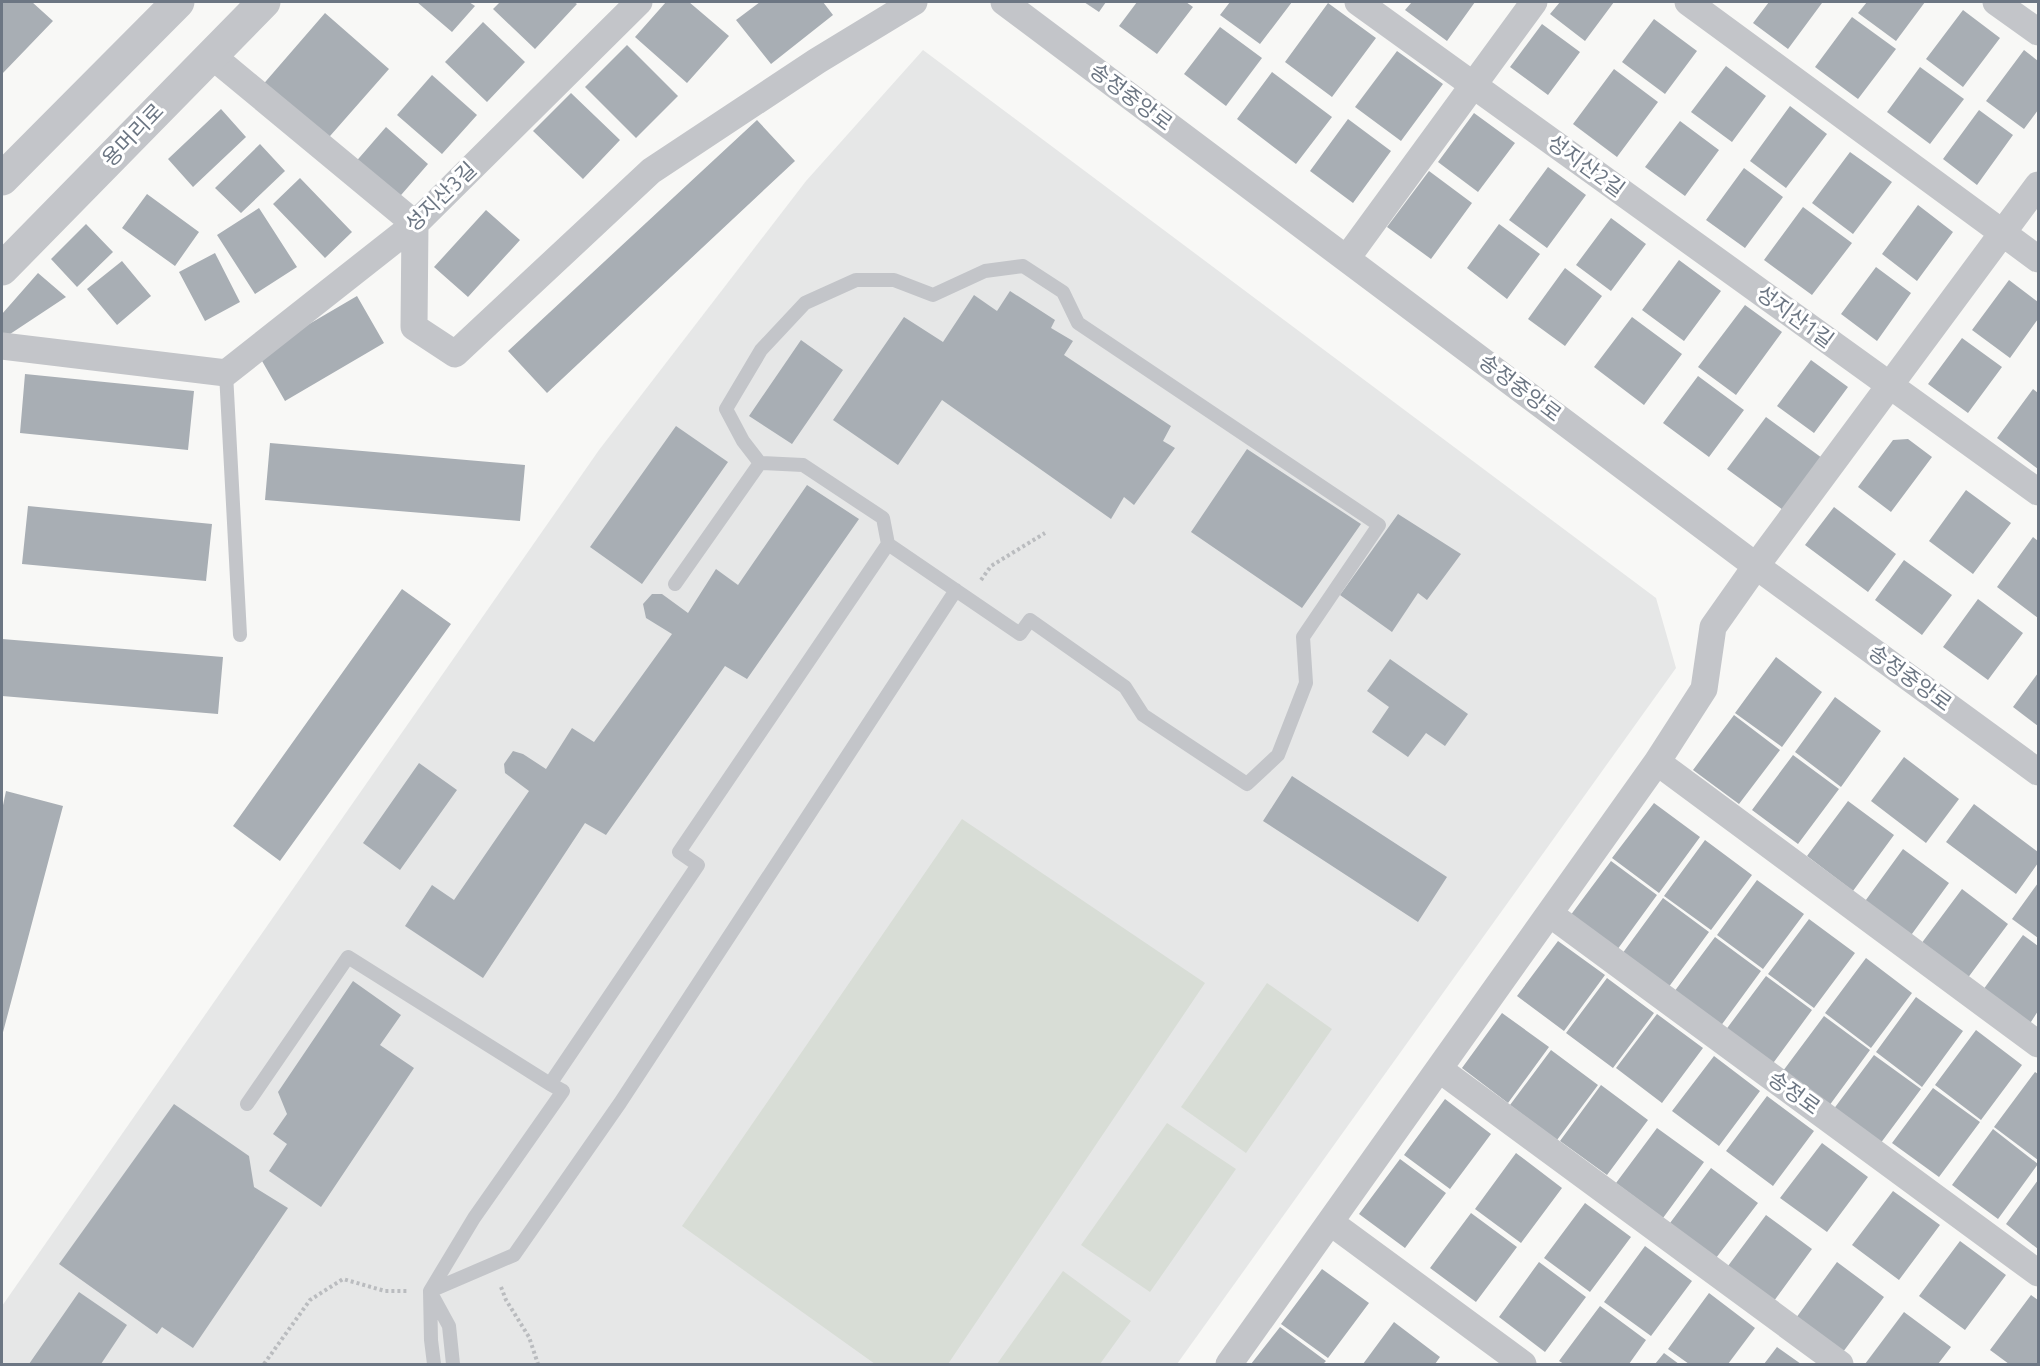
<svg xmlns="http://www.w3.org/2000/svg" width="2040" height="1366" viewBox="0 0 2040 1366" font-family="Ubuntu,'Noto Sans KR',sans-serif">
<style>
.built{fill:#e6e7e7}
.green{fill:#d8ddd6}
.building{fill:#a8aeb4}
.lines{fill:none;stroke-linecap:round;stroke-linejoin:round}
.path{stroke:#babcbf;stroke-width:4;stroke-dasharray:3 3;stroke-linecap:butt}
.service{stroke:#c3c5c9;stroke-width:14}
.minor{stroke:#c3c5c9;stroke-width:27}
.tertiary{stroke:#c3c5c9;stroke-width:33}
.labels{text-anchor:middle;stroke-width:6;stroke-linejoin:round;paint-order:stroke}
.street-label{font-size:21px;fill:#6c7683;stroke:#fff}
</style>
<rect width="100%" height="100%" fill="#f8f8f6"/>
<path class="built" d="M 923,50 L 1656,598 L 1676,668 L 1177,1364 L 2,1364 L 2,1306 L 599,450 L 806,181 Z"/>
<path class="green" d="M 962,819 L 1205,983 L 948,1364 L 875,1364 L 682,1226 Z
M 1267,983 L 1332,1029 L 1246,1153 L 1181,1107 Z
M 1167,1123 L 1236,1169 L 1150,1292 L 1081,1245 Z
M 1063,1271 L 1131,1321 L 1100,1364 L 997,1364 Z"/>
<path class="building" d="M 2,2 L 32,2 L 53,21 L 2,74 Z
M 417,2 L 469,2 L 475,6 L 452,32 Z
M 500,2 L 574,2 L 577,4 L 535,49 L 493,9 Z
M 666,2 L 689,2 L 729,36 L 687,83 L 635,37 Z
M 760,2 L 823,2 L 833,15 L 771,64 L 736,20 Z
M 1084,2 L 1106,2 L 1099,12 Z
M 1137,2 L 1186,2 L 1193,7 L 1157,54 L 1119,26 Z
M 1230,2 L 1292,2 L 1260,44 L 1220,15 Z
M 1412,2 L 1475,2 L 1447,41 L 1405,10 Z
M 1560,2 L 1614,2 L 1585,41 L 1550,14 Z
M 1769,2 L 1820,2 L 1822,3 L 1788,49 L 1753,23 Z
M 1867,2 L 1925,2 L 1896,41 L 1858,13 Z
M 1328,3 L 1376,38 L 1332,97 L 1285,62 Z
M 1963,10 L 2000,38 L 1963,87 L 1926,59 Z
M 325,13 L 389,69 L 323,144 L 260,88 Z
M 1852,17 L 1896,49 L 1858,99 L 1815,67 Z
M 1654,19 L 1697,51 L 1665,94 L 1622,62 Z
M 483,22 L 525,62 L 487,102 L 445,62 Z
M 1542,24 L 1580,52 L 1548,95 L 1510,67 Z
M 1220,27 L 1262,58 L 1226,106 L 1184,74 Z
M 627,45 L 678,96 L 636,138 L 585,87 Z
M 2024,50 L 2038,61 L 2038,110 L 2024,129 L 1986,101 Z
M 1397,51 L 1443,84 L 1401,141 L 1355,107 Z
M 1726,66 L 1766,96 L 1732,142 L 1691,112 Z
M 1920,67 L 1964,99 L 1930,144 L 1887,112 Z
M 1614,69 L 1658,102 L 1617,157 L 1573,124 Z
M 1272,72 L 1332,117 L 1296,164 L 1237,119 Z
M 432,75 L 477,115 L 442,154 L 397,115 Z
M 571,93 L 620,140 L 583,179 L 533,131 Z
M 1790,106 L 1827,134 L 1786,188 L 1750,161 Z
M 221,109 L 246,137 L 193,187 L 168,159 Z
M 1979,110 L 2013,135 L 1977,185 L 1943,159 Z
M 1474,113 L 1515,143 L 1478,192 L 1438,162 Z
M 1348,119 L 1391,151 L 1353,203 L 1310,171 Z
M 757,120 L 795,161 L 547,393 L 508,351 Z
M 1680,121 L 1719,150 L 1685,196 L 1645,167 Z
M 386,127 L 428,164 L 395,202 L 353,165 Z
M 260,144 L 285,171 L 241,213 L 215,188 Z
M 1850,152 L 1892,182 L 1853,234 L 1812,203 Z
M 1548,167 L 1586,195 L 1547,248 L 1509,220 Z
M 1744,168 L 1783,197 L 1745,248 L 1706,220 Z
M 1429,171 L 1472,203 L 1431,259 L 1387,227 Z
M 300,178 L 352,232 L 325,258 L 273,204 Z
M 147,194 L 199,232 L 175,266 L 122,228 Z
M 1918,205 L 1953,232 L 1917,281 L 1882,254 Z
M 1803,207 L 1852,243 L 1812,295 L 1764,260 Z
M 259,208 L 297,267 L 255,294 L 217,235 Z
M 486,210 L 520,240 L 468,297 L 434,267 Z
M 1611,218 L 1646,244 L 1611,291 L 1576,265 Z
M 86,224 L 113,252 L 77,287 L 51,259 Z
M 1499,224 L 1540,254 L 1507,299 L 1467,268 Z
M 215,253 L 240,302 L 205,321 L 179,272 Z
M 1679,260 L 1721,291 L 1684,341 L 1642,310 Z
M 122,261 L 151,296 L 117,325 L 87,289 Z
M 1876,267 L 1911,293 L 1877,341 L 1841,314 Z
M 1565,268 L 1602,296 L 1565,346 L 1528,319 Z
M 38,273 L 66,297 L 4,338 L 2,334 L 2,314 Z
M 2009,280 L 2038,302 L 2038,319 L 2010,358 L 1972,330 Z
M 1010,291 L 1055,320 L 1051,328 L 1073,341 L 1064,355 L 1171,426 L 1163,441 L 1175,448 L 1134,505 L 1124,497 L 1111,519 L 942,400 L 898,465 L 833,420 L 904,317 L 943,342 L 974,295 L 997,311 Z
M 357,296 L 384,343 L 285,401 L 258,354 Z
M 1745,305 L 1782,332 L 1736,395 L 1698,367 Z
M 1632,317 L 1682,354 L 1644,405 L 1594,367 Z
M 1962,338 L 2002,367 L 1968,413 L 1928,384 Z
M 801,340 L 843,370 L 792,444 L 749,416 Z
M 1811,360 L 1848,387 L 1814,433 L 1777,406 Z
M 25,374 L 194,391 L 188,450 L 20,433 Z
M 1698,376 L 1744,410 L 1709,457 L 1663,423 Z
M 2033,389 L 2038,393 L 2038,469 L 1997,438 Z
M 1766,417 L 1822,458 L 1783,510 L 1727,469 Z
M 676,426 L 728,462 L 642,584 L 590,547 Z
M 1908,439 L 1932,457 L 1891,512 L 1858,487 L 1893,440 Z
M 270,443 L 525,465 L 520,521 L 265,500 Z
M 1247,449 L 1361,524 L 1302,608 L 1191,532 Z
M 807,485 L 859,519 L 747,679 L 725,666 L 606,835 L 585,823 L 483,978 L 405,926 L 432,885 L 454,900 L 529,791 L 505,773 L 504,764 L 513,751 L 523,754 L 546,769 L 572,728 L 594,742 L 672,634 L 646,618 L 643,604 L 652,594 L 662,594 L 688,613 L 716,569 L 738,585 Z
M 1966,490 L 2011,523 L 1973,574 L 1929,541 Z
M 28,506 L 212,524 L 206,581 L 22,564 Z
M 1834,507 L 1896,554 L 1868,592 L 1805,545 Z
M 1398,514 L 1461,554 L 1427,600 L 1418,593 L 1392,632 L 1340,595 Z
M 2033,537 L 2038,541 L 2038,618 L 1997,587 Z
M 1904,560 L 1952,595 L 1922,635 L 1875,600 Z
M 402,589 L 451,624 L 280,861 L 233,826 Z
M 1978,599 L 2023,633 L 1988,680 L 1943,647 Z
M 2,639 L 223,657 L 218,714 L 2,696 Z
M 1776,657 L 1822,692 L 1782,747 L 1735,713 Z
M 1390,659 L 1468,714 L 1445,746 L 1426,733 L 1408,757 L 1372,732 L 1389,707 L 1367,691 Z
M 2038,673 L 2038,726 L 2013,707 Z
M 1835,697 L 1881,731 L 1841,787 L 1795,752 Z
M 1734,715 L 1780,750 L 1739,804 L 1693,770 Z
M 1793,755 L 1839,789 L 1798,844 L 1752,810 Z
M 1904,757 L 1959,799 L 1926,843 L 1871,801 Z
M 419,763 L 457,790 L 400,870 L 363,843 Z
M 1292,776 L 1447,877 L 1418,922 L 1263,821 Z
M 6,791 L 63,806 L 2,1036 L 2,810 Z
M 1848,801 L 1894,835 L 1853,891 L 1807,856 Z
M 1654,803 L 1700,837 L 1659,893 L 1612,858 Z
M 1974,804 L 2038,852 L 2038,863 L 2016,894 L 1946,842 Z
M 1705,840 L 1752,875 L 1711,930 L 1664,896 Z
M 1903,849 L 1949,883 L 1909,938 L 1863,904 Z
M 1611,861 L 1657,895 L 1617,950 L 1570,916 Z
M 1757,880 L 1804,914 L 1763,969 L 1717,935 Z
M 2038,883 L 2038,938 L 2012,919 Z
M 1962,889 L 2008,924 L 1967,979 L 1921,944 Z
M 1663,898 L 1709,932 L 1668,988 L 1622,954 Z
M 1809,919 L 1855,953 L 1814,1008 L 1768,974 Z
M 2023,935 L 2038,946 L 2038,1011 L 2029,1025 L 1983,990 Z
M 1715,937 L 1761,971 L 1720,1027 L 1674,992 Z
M 1558,941 L 1605,975 L 1564,1031 L 1517,996 Z
M 1866,958 L 1912,993 L 1871,1048 L 1825,1013 Z
M 1766,976 L 1812,1010 L 1771,1066 L 1725,1031 Z
M 1607,978 L 1654,1013 L 1613,1068 L 1566,1033 Z
M 353,981 L 401,1015 L 380,1045 L 414,1068 L 321,1207 L 269,1171 L 287,1144 L 273,1134 L 287,1114 L 278,1092 Z
M 1916,997 L 1963,1031 L 1922,1087 L 1876,1052 Z
M 1502,1013 L 1549,1047 L 1508,1103 L 1462,1068 Z
M 1657,1014 L 1703,1048 L 1662,1103 L 1616,1068 Z
M 1824,1016 L 1870,1050 L 1829,1106 L 1783,1071 Z
M 1976,1030 L 2022,1065 L 1981,1120 L 1935,1085 Z
M 1551,1050 L 1598,1085 L 1557,1140 L 1510,1105 Z
M 1874,1055 L 1921,1089 L 1880,1144 L 1833,1110 Z
M 1714,1056 L 1760,1091 L 1719,1146 L 1672,1111 Z
M 2035,1072 L 2038,1074 L 2038,1160 L 1994,1127 Z
M 1601,1085 L 1648,1120 L 1607,1175 L 1560,1141 Z
M 1933,1088 L 1980,1122 L 1939,1177 L 1892,1143 Z
M 1767,1096 L 1814,1131 L 1773,1186 L 1726,1151 Z
M 1445,1099 L 1491,1134 L 1450,1189 L 1404,1155 Z
M 174,1104 L 249,1156 L 254,1187 L 288,1208 L 193,1348 L 162,1327 L 157,1334 L 59,1264 Z
M 1657,1128 L 1704,1162 L 1663,1218 L 1616,1183 Z
M 1993,1129 L 2038,1164 L 1998,1219 L 1952,1185 Z
M 1822,1143 L 1868,1177 L 1827,1232 L 1780,1198 Z
M 1516,1153 L 1562,1188 L 1521,1243 L 1475,1209 Z
M 1400,1159 L 1446,1193 L 1405,1248 L 1359,1214 Z
M 1711,1168 L 1758,1203 L 1716,1258 L 1670,1223 Z
M 2038,1180 L 2038,1249 L 2006,1224 Z
M 1893,1191 L 1940,1225 L 1899,1280 L 1852,1245 Z
M 1585,1203 L 1631,1237 L 1590,1292 L 1544,1258 Z
M 1471,1213 L 1517,1247 L 1476,1302 L 1430,1268 Z
M 1766,1215 L 1812,1249 L 1771,1305 L 1725,1270 Z
M 1960,1241 L 2006,1275 L 1965,1330 L 1919,1296 Z
M 1645,1246 L 1692,1281 L 1651,1336 L 1604,1302 Z
M 1539,1262 L 1586,1297 L 1545,1352 L 1499,1317 Z
M 1837,1262 L 1884,1297 L 1843,1352 L 1796,1318 Z
M 1322,1269 L 1369,1303 L 1328,1358 L 1281,1324 Z
M 79,1292 L 127,1325 L 101,1364 L 29,1364 Z
M 1709,1293 L 1755,1328 L 1728,1364 L 1689,1364 L 1668,1349 Z
M 2031,1295 L 2038,1300 L 2038,1364 L 2009,1364 L 1990,1350 Z
M 1600,1306 L 1646,1340 L 1629,1364 L 1564,1364 L 1559,1361 Z
M 1904,1312 L 1951,1347 L 1938,1364 L 1865,1364 Z
M 1394,1322 L 1440,1357 L 1435,1364 L 1363,1364 Z
M 1280,1327 L 1326,1361 L 1323,1364 L 1251,1364 Z
M 1777,1347 L 1801,1364 L 1764,1364 Z
M 1664,1353 L 1679,1364 L 1655,1364 Z"/>
<g class="lines">
<path class="path" d="M 981,580 L 991,566 L 1045,533
M 501,1287 L 506,1300 L 529,1337 L 538,1364
M 264,1364 L 310,1300 L 343,1279 L 385,1291 L 408,1291"/>
<path class="service" d="M 226,373 L 240,635
M 760,463 L 803,465 L 883,518 L 888,544
M 247,1104 L 348,957 L 550,1084
M 430,1291 L 514,1255 L 620,1103 L 956,590
M 431,1293 L 449,1326 L 453,1364
M 434,1364 L 431,1340 L 430,1291 L 474,1218 L 563,1091 L 550,1084 L 698,865 L 679,852 L 888,544 L 1020,634 L 1030,620 L 1125,687 L 1143,715 L 1247,784 L 1278,755 L 1306,683 L 1303,637 L 1379,525 L 1078,323 L 1063,292 L 1023,266 L 985,271 L 933,295 L 894,280 L 856,280 L 805,303 L 761,350 L 726,409 L 743,441 L 760,463 L 675,584"/>
<path class="minor" d="M 1004,2 L 1756,566 L 2038,772
M 1358,2 L 2038,492
M 1688,2 L 2038,259
M 1996,2 L 2038,32
M 211,55 L 415,224 L 414,327 L 455,354 L 651,171 L 817,61 L 914,2
M 1347,258 L 1534,2
M 2,346 L 226,373 L 415,224 L 639,2
M 1657,762 L 2038,1044
M 1550,914 L 2038,1273
M 1439,1069 L 1840,1364
M 1330,1222 L 1523,1364
M 1229,1364 L 1657,762 L 1704,689 L 1713,627 L 1756,566 L 2038,185"/>
<path class="tertiary" d="M 2,179 L 178,2
M 2,269 L 264,2"/>
</g>
<g class="labels">
<g class="street-label">
<text transform="translate(1131 97) rotate(37)" y="7">송정중앙로</text>
<text transform="translate(133 135) rotate(-46)" y="7">용머리로</text>
<text transform="translate(1586 166) rotate(36)" y="7">성지산2길</text>
<text transform="translate(441 197) rotate(-44)" y="7">성지산3길</text>
<text transform="translate(1795 317) rotate(36)" y="7">성지산1길</text>
<text transform="translate(1520 388) rotate(37)" y="7">송정중앙로</text>
<text transform="translate(1910 678) rotate(36)" y="7">송정중앙로</text>
<text transform="translate(1794 1093) rotate(36)" y="7">송정로</text>
</g>
</g>
<rect width="2040" height="1366" fill="none" stroke="#6c7683" stroke-width="6"/>
</svg>
